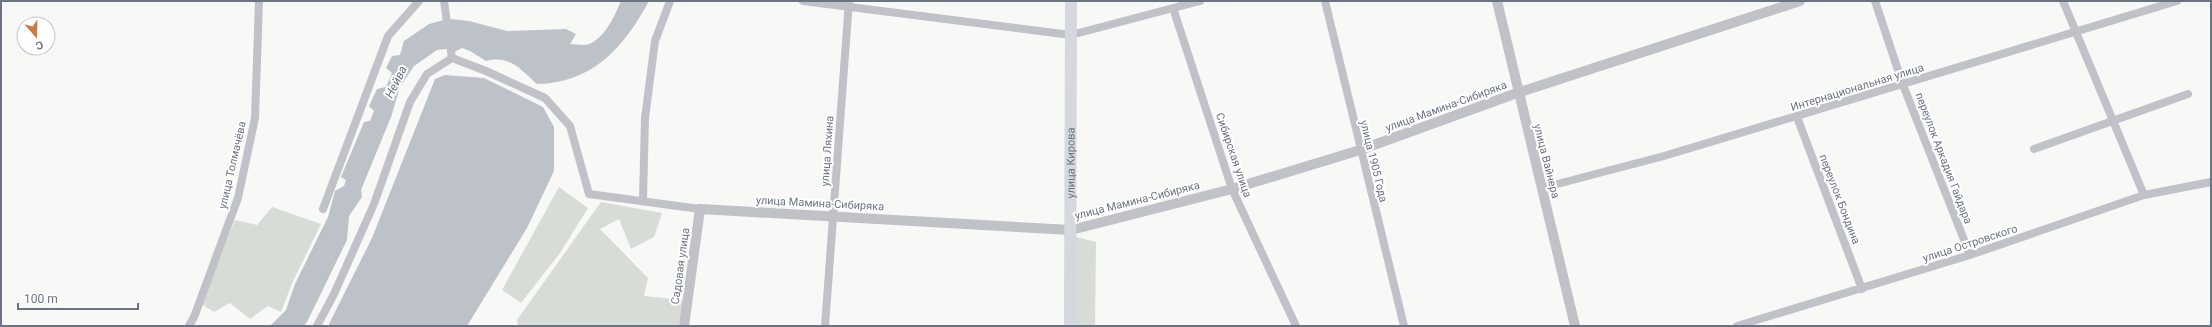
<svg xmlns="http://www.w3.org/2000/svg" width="2212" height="327" viewBox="0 0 2212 327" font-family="Roboto,sans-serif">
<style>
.green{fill:#d7dcd6}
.water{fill:#bcc2c8}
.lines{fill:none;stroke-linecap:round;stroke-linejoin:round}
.minor{stroke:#c0c2c7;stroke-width:8}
.tertiary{stroke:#c0c2c7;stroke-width:10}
.secondary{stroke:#d5d8dc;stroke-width:12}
.labels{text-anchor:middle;stroke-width:4;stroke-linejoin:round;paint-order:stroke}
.street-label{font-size:11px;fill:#6b7483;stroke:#fff}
.water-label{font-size:12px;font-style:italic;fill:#67737e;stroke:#fff}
</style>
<rect width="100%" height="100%" fill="#f8f8f6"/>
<path class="green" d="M 559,187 L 588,208 L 560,253 L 521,303 L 502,290 Z
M 601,202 L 662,213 L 654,237 L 631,249 L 619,219 L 600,229 L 648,278 L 644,296 L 683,300 L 679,326 L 518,326 L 517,320 Z
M 272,207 L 321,224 L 293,281 L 281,312 L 268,306 L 250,319 L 230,303 L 214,312 L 201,304 L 235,220 L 257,225 Z
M 1076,237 L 1096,242 L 1095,326 L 1076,326 Z"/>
<path class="water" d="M 621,1 L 649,1 C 624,47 593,83 537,84 C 520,69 510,55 486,61 L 470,51 L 462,48 L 454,52 L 450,19 L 469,21 L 507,31 L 566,29 L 576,34 L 570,44 C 576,44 584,46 589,44 C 605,38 615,15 621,1 Z
M 444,20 L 447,49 L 437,50 L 414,66 L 400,87 L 391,117 L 361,190 L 362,197 L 349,216 L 347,240 L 308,320 L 304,326 L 270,326 L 286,310 L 295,284 L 328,217 L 335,191 L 344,186 L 346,180 L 341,177 L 364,122 L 370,121 L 374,111 L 369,106 L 377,89 L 386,87 L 392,73 L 386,68 L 392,56 L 400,55 L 404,41 L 429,24 Z
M 445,75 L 484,78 L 543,107 L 554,127 L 554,171 L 527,228 L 467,326 L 328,326 L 372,238 L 435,79 Z"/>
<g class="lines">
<path class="minor" d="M 444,1 L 452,58
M 803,1 L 1071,35 L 1200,1
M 1325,1 L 1404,326
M 1875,1 L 1903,85 L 1970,255
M 2063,1 L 2144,195
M 1173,8 L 1232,189 L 1296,326
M 452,58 L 486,71 L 545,98 L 570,126 L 589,194 L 700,209
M 1797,117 L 1862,289
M 2034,149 L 2188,94
M 1542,188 L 1664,156 L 2177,1
M 643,200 L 645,118 L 655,41 L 670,1
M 323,209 L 388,36 L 419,1
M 189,326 L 194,317 L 238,198 L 255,118 L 259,1
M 317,326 L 334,294 L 374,204 L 410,102 L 427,74 L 452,58
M 825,326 L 849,1
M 1737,326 L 1970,255 L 2144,195 L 2211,182"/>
<path class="tertiary" d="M 1497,1 L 1575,326
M 684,326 L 700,209 L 1071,230 L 1232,189 L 1360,150 L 1517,93 L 1800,1"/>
<path class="secondary" id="s1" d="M 1070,326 L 1071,1"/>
</g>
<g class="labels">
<g class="street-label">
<text transform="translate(1857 87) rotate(-17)" y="4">Интернациональная улица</text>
<text transform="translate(1446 106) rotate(-20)" y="4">улица Мамина-Сибиряка</text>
<text transform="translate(827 151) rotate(-86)" y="4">улица Ляхина</text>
<text transform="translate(1234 155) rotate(71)" y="4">Сибирская улица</text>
<text transform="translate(1944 158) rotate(69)" y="4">переулок Аркадия Гайдара</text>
<text transform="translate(1374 161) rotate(76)" y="4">улица 1905 Года</text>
<text transform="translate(1547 161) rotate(76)" y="4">улица Вайнера</text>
<text dy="4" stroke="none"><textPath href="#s1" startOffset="163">улица Кирова</textPath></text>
<text transform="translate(232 165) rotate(-77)" y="4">улица Толмачёва</text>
<text transform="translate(1840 199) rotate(69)" y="4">переулок Бондина</text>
<text transform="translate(1137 200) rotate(-14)" y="4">улица Мамина-Сибиряка</text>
<text transform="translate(820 203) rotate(3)" y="4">улица Мамина-Сибиряка</text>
<text transform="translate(1970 243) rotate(-18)" y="4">улица Островского</text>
<text transform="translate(680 266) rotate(-82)" y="4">Садовая улица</text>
</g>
<g class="water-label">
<text transform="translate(396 82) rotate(-64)" y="4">Нейва</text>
</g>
</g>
<rect width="2212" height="327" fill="none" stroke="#6b7483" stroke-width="4"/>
<g transform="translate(36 36) rotate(160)"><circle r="19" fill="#ffffff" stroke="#c4c7cd"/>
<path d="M0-3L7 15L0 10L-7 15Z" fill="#cd7b41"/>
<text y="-6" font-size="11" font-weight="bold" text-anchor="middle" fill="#6b7483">С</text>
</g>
<path d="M18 303v6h120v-6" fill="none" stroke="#6b7483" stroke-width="2"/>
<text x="24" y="303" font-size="12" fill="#6b7483" stroke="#ffffff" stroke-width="3" paint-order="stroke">100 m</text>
</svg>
